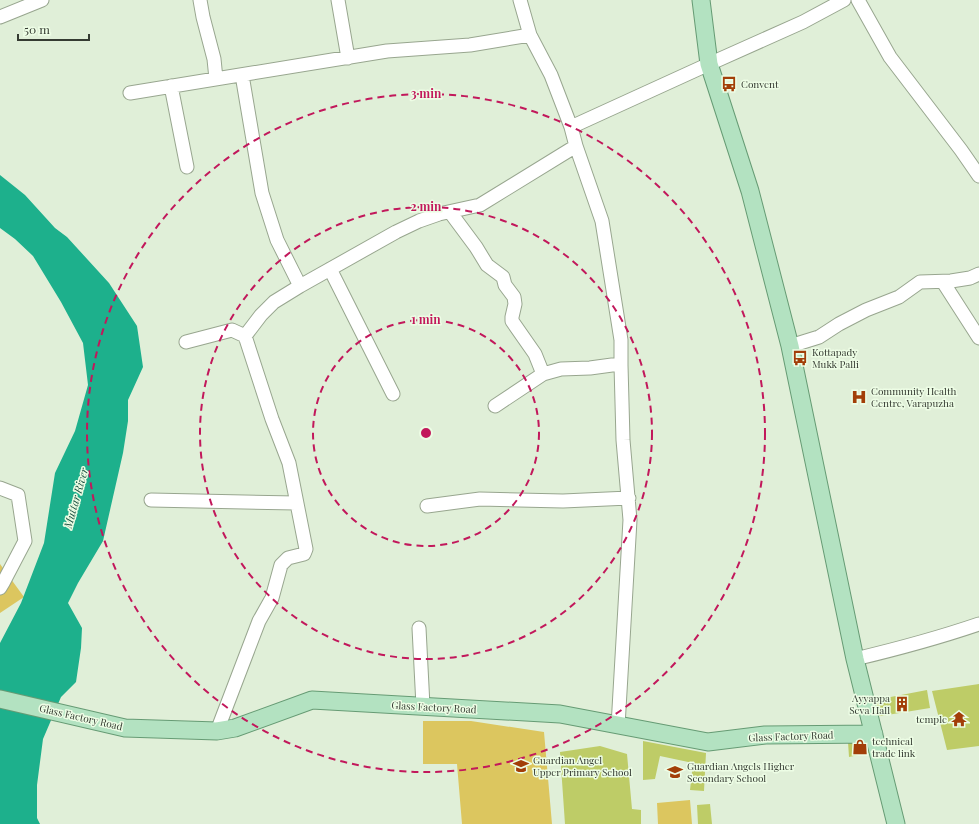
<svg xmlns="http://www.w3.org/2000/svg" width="979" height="824" viewBox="0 0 979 824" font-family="'Playfair Display',serif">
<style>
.green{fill:#dcc65f}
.water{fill:#1db08c}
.building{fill:#becc67}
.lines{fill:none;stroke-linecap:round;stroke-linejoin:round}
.minor-casing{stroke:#98a68f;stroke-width:15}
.major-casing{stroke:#669b74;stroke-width:19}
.minor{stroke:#fff;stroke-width:13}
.major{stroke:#b3e2c1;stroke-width:17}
.ring{fill:none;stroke:#c2185b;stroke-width:2;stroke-dasharray:7 5}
.labels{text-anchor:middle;stroke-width:3;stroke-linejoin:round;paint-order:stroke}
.poi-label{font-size:10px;fill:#353b32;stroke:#edfde5;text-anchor:start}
.street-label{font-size:10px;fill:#353b32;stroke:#edfde5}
.water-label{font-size:11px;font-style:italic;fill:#1c5242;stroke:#edfde5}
.centre{fill:#c2185b;stroke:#edfde5;stroke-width:2}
.ring-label{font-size:12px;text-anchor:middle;font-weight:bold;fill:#c2185b;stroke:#edfde5;stroke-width:3;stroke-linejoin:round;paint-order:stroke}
</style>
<rect width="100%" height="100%" fill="#e0efd8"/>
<path class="green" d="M 0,564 L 24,597 L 0,613 Z
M 423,721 L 471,721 L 544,732 L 552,824 L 462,824 L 457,764 L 423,764 Z
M 690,800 L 692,824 L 658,824 L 657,803 Z"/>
<path class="water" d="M 0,175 L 25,195 L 55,228 L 67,237 L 109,283 L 137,326 L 143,367 L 128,400 L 128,421 L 123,453 L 103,541 L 78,583 L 68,603 L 82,628 L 81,648 L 76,682 L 61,697 L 43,739 L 37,785 L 37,818 L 40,824 L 0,824 L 0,643 L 21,603 L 44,543 L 55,473 L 75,431 L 88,385 L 83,343 L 61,302 L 33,256 L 15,239 L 0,228 Z"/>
<path class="building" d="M 979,684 L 979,746 L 947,750 L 932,691 Z
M 927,690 L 930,708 L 881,716 L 877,715 L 875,700 Z
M 870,740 L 873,752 L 849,757 L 848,742 Z
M 643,741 L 706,753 L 704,791 L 690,790 L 693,763 L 660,756 L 655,779 L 643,780 Z
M 600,746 L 627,754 L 632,809 L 641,810 L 641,824 L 565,824 L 560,752 Z
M 710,804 L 712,824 L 698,824 L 697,805 Z"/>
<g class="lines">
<defs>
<path id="minor" d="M 200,0 L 203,17 L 214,59 L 216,79
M 338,0 L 348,58
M 520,0 L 530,35 L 551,75 L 571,127 L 576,146 L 602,221 L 621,340 L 621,365 L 623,440 L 630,520 L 618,726
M 858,0 L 890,57 L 961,150 L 979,176
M 0,17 L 42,0
M 242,75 L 262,193 L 277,240 L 300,286
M 171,86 L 187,167
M 130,93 L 387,51 L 470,45 L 530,35
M 571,127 L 709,64 L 803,22 L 844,0
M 450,212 L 476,247 L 487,265 L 503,277 L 505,285 L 514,297 L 515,304 L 512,317 L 512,321 L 535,354 L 543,374
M 330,269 L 393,394
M 943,282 L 979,338
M 245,336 L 261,315 L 274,302 L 300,286 L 396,232 L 419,221 L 439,214 L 480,205 L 576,146
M 186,342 L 232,330 L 245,336 L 272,419 L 289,463 L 306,549 L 304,554 L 288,558 L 281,565 L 272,598 L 259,621 L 217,731
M 790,346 L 819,337 L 839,324 L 866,310 L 899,297 L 920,282 L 951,281 L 970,278 L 979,274
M 495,406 L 543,374 L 561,369 L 590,368 L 612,365 L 621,365
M 0,488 L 18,495 L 25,541 L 3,583 L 0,588
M 151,500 L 296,503
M 427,506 L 480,499 L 563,501 L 629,498
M 419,628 L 423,706
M 855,659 C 897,649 938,638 979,624"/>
<path id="major" d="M 701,0 L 709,64 L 750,191 L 790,346 L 855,659 L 896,824
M 0,699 L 125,728 L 217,731 L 235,728 L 312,700 L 560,714 L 708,742 L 765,735 L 874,734"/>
</defs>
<use href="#minor" class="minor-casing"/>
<use href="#major" class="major-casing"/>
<use href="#minor" class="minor"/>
<use href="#major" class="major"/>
</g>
<g class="ring">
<circle cx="426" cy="433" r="113"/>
<circle cx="426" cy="433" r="226"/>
<circle cx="426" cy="433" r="339"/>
</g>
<defs>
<symbol id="bus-bare" viewBox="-9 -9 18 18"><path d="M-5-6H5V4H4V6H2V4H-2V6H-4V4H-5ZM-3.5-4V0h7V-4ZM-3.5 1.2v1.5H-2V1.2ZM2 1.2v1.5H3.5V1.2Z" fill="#a23e08" stroke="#edfde5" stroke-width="2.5" paint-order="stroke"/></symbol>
<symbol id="hospital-bare" viewBox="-9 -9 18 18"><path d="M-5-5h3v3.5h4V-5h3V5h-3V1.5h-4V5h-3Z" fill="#a23e08" stroke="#edfde5" stroke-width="2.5" paint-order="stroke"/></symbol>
<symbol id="building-bare" viewBox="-9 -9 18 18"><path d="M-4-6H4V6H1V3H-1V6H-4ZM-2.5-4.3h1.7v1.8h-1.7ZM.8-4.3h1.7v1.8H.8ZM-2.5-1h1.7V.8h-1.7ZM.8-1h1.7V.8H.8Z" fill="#a23e08" stroke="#edfde5" stroke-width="2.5" paint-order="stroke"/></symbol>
<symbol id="temple-bare" viewBox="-9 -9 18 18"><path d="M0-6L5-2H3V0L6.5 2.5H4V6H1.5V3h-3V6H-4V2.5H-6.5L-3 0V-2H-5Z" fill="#a23e08" stroke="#edfde5" stroke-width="2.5" paint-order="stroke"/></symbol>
<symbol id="shop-bare" viewBox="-9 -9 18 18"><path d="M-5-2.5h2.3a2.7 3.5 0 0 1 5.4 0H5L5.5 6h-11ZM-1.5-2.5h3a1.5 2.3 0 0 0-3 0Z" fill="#a23e08" stroke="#edfde5" stroke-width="2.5" paint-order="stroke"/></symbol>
<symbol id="school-bare" viewBox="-9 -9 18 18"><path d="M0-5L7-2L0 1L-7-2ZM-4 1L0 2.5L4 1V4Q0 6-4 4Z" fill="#a23e08" stroke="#edfde5" stroke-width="2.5" paint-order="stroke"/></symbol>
</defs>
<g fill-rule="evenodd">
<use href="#bus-bare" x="718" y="73" width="22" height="22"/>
<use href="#bus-bare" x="789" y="347" width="22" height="22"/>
<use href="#hospital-bare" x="848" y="386" width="22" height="22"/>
<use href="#building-bare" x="891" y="693" width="22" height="22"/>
<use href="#temple-bare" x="948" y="708" width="22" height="22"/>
<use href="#shop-bare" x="849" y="736" width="22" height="22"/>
<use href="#school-bare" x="510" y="755" width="22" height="22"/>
<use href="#school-bare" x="664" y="761" width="22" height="22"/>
</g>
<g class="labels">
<g class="poi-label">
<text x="741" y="88">Convent</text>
<text x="812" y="356">Kottapady<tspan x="812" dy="12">Mukk Palli</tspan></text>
<text x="871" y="395">Community Health<tspan x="871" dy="12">Centre, Varapuzha</tspan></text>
<text x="890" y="702" text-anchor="end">Ayyappa<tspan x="890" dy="12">Seva Hall</tspan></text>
<text x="947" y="723" text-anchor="end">temple</text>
<text x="872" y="745">technical<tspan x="872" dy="12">trade link</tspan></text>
<text x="533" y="764">Guardian Angel<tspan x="533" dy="12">Upper Primary School</tspan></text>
<text x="687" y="770">Guardian Angels Higher<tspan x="687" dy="12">Secondary School</tspan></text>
</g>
<g class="street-label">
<text transform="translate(434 707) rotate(3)" y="4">Glass Factory Road</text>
<text transform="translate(81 717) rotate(13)" y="4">Glass Factory Road</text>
<text transform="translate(791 736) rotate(-2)" y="4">Glass Factory Road</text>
</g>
<g class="water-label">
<text transform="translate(76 498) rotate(-74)" y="4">Muttar River</text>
</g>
</g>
<circle cx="426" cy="433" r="6" class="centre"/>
<g class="ring-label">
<text x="426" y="98">3 min</text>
<text x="426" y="211">2 min</text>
<text x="426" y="324">1 min</text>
</g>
<path d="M18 34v6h71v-6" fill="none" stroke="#353b32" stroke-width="2"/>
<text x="24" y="34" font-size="12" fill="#353b32" stroke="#edfde5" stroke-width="3" paint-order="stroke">50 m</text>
</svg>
